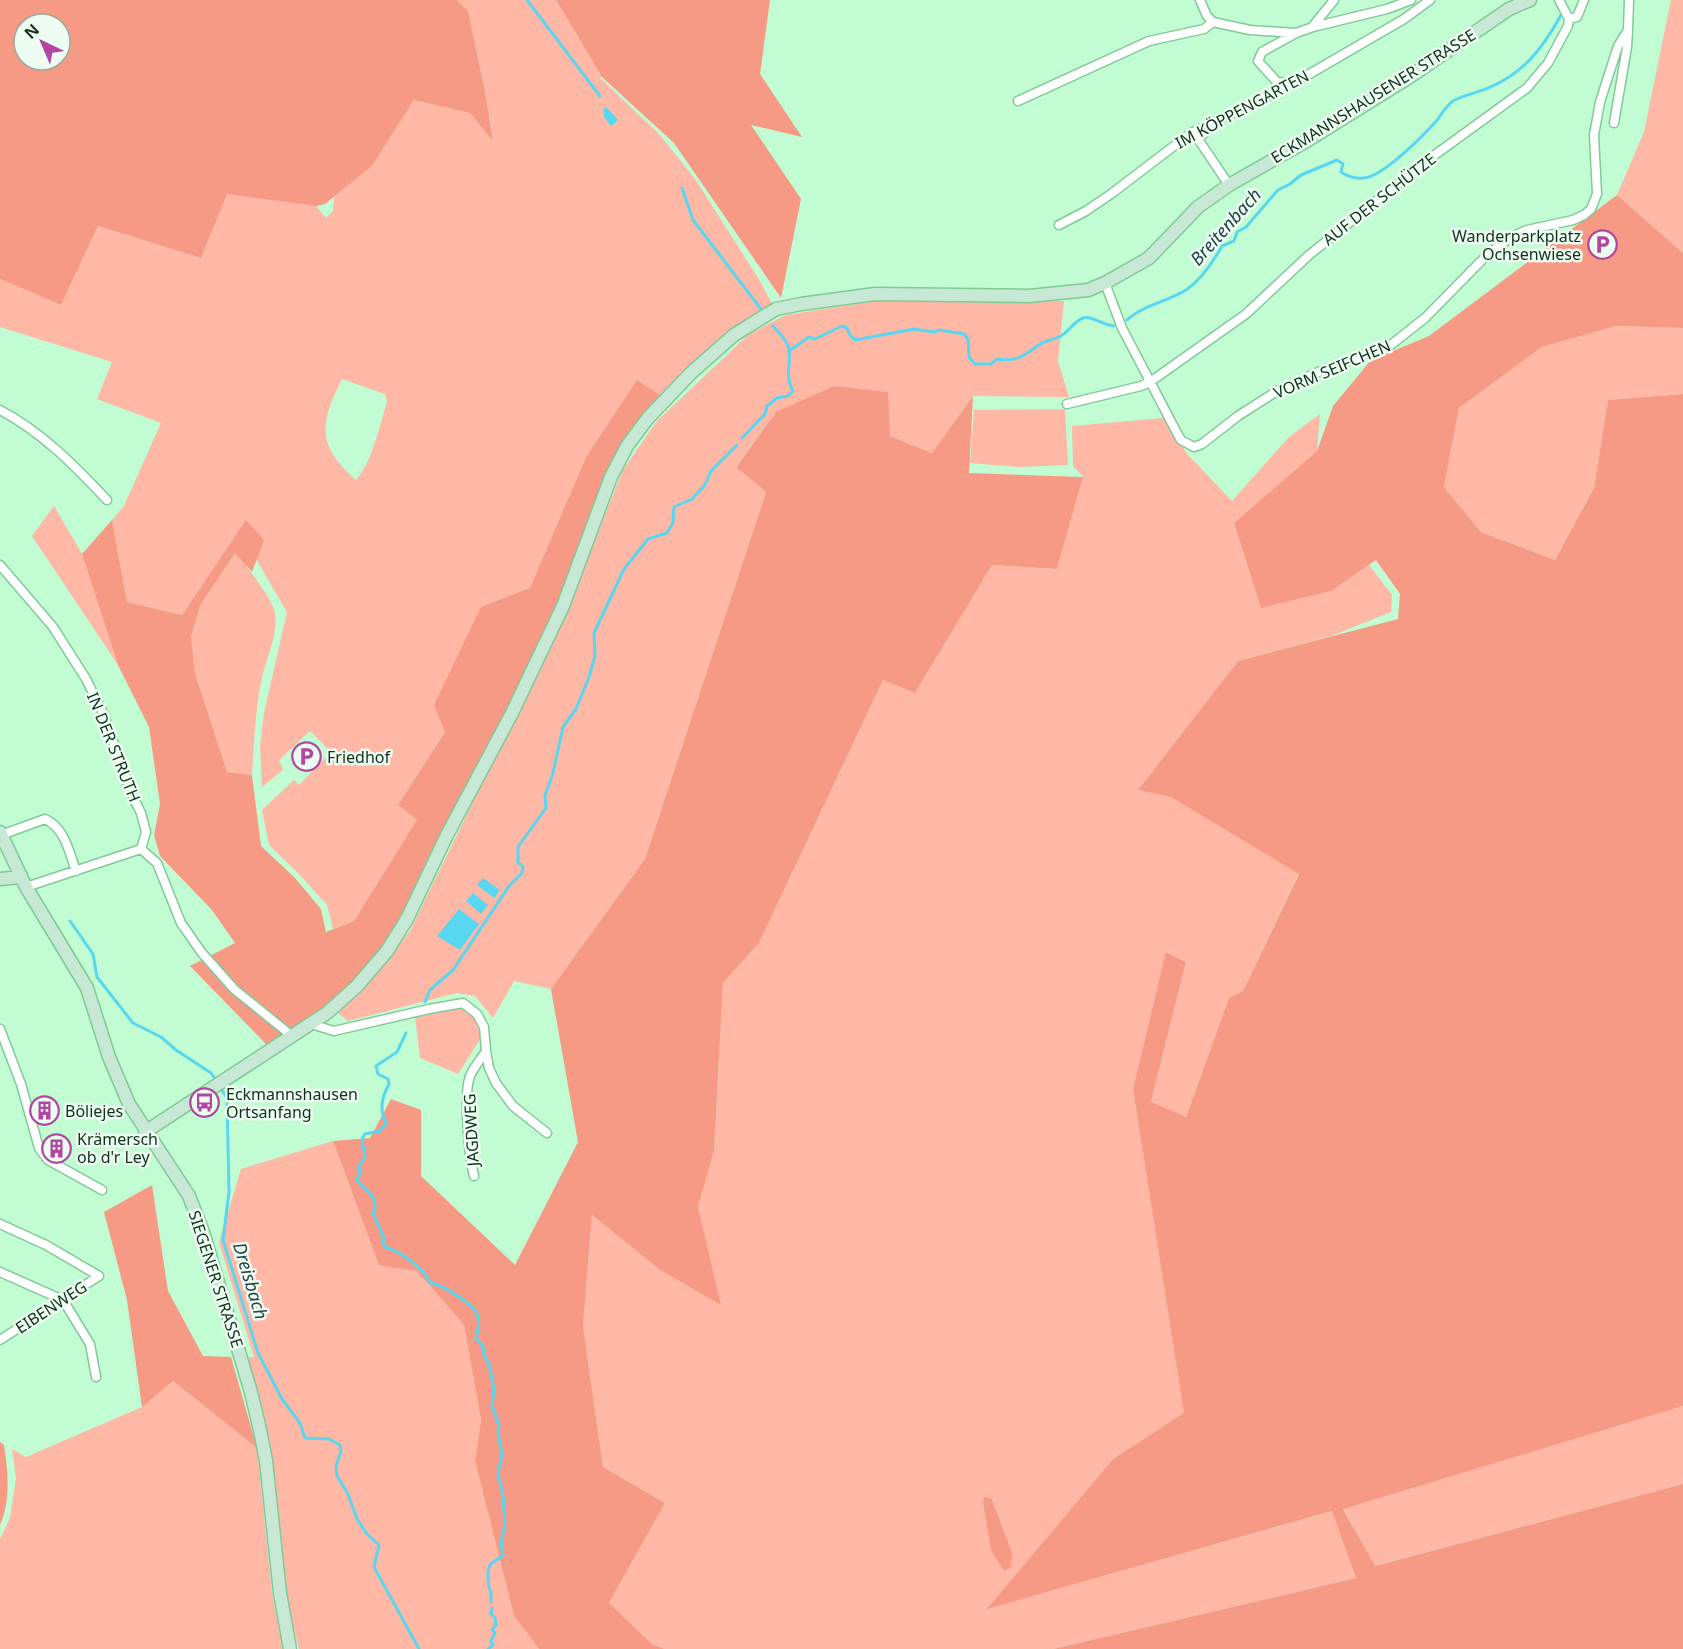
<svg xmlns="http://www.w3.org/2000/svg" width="1683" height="1649" viewBox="0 0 1683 1649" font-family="'Noto Sans',sans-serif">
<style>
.green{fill:#ffb7a6;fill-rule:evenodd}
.forest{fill:#f79a85;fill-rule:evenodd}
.water{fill:#58d7f1}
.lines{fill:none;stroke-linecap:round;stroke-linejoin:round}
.stream{stroke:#58d7f1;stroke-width:3}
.street-casing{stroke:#80ca98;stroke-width:11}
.secondary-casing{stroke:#80ca98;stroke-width:15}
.street{stroke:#fff;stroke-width:8}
.secondary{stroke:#c6e8d4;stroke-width:12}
.labels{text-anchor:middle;stroke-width:5;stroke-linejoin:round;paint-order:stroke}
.street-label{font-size:16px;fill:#11301c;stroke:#eefdf2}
.poi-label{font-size:16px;fill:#11301c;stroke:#eefdf2;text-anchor:start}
.water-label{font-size:18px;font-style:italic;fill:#274349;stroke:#eefdf2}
</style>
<rect width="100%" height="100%" fill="#c1fcd2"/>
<path class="green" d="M 457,0 L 556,0 L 602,77 L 600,78 L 659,134 L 695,179 L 760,281 L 772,304 L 729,331 L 661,396 L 637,381 L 586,457 L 530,589 L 481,607 L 445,732 L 398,805 L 418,820 L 354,921 L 333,929 L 327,905 L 299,874 L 269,845 L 262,810 L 294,780 L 299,785 L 331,752 L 310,731 L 279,760 L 283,770 L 262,787 L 260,746 L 264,713 L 287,612 L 256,559 L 263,539 L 246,521 L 182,615 L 127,602 L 112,520 L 124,506 L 161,423 L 97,399 L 112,362 L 0,327 L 0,279 L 61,305 L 98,226 L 201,258 L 227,193 L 316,206 L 326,218 L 333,211 L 334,197 L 372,166 L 414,100 L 470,113 L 493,140 L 486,96 L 468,11 ZM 342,379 L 385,394 L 387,402 C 380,424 372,463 356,480 C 317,446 319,424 342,379 Z
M 1671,0 L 1683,0 L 1683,253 L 1617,195 L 1644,132 Z
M 877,301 L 1064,301 L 1058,361 L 1069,397 L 973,396 L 932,453 L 890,436 L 776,412 L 736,466 L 766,492 L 645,859 L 551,989 L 514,981 L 493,1018 L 475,996 L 457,993 L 348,1021 L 338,1013 L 369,983 L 410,931 L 568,607 L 623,470 L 656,422 L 749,334 L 786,315 Z
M 1616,326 L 1683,328 L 1683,394 L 1608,400 L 1594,488 L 1555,560 L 1481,532 L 1444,487 L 1459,408 L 1542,347 Z
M 1065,409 L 1068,465 L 1019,467 L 970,463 L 974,410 Z
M 1320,414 L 1317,451 L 1234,523 L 1261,607 L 1331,591 L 1369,565 L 1392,595 L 1391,612 L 1331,636 L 1238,661 L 1138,790 L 1171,796 L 1299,873 L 1243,991 L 1229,998 L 1186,1117 L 1151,1103 L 1186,962 L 1167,952 L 1133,1089 L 1185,1413 L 1113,1459 L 989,1608 L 1333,1511 L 1356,1578 L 1053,1649 L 665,1649 L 652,1644 L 609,1603 L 665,1503 L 603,1467 L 583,1326 L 592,1215 L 660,1270 L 720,1304 L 698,1207 L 714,1151 L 723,983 L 759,943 L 883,680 L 915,693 L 992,565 L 1057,569 L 1083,477 L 1073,466 L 1072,426 L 1164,418 L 1188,455 L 1232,501 L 1289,437 Z
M 54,506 L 82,554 L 118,665 L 32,536 Z
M 236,552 C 245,565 274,600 275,614 C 278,637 265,660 261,682 C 255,713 254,744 252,775 L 227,772 L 195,673 L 191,637 L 200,606 Z
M 461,1007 L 473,1015 L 482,1036 L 458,1074 L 420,1058 L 415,1016 Z
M 333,1141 L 379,1264 L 417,1271 L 464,1325 L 481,1420 L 475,1461 L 514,1616 L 539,1649 L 299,1649 L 288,1606 L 270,1448 L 245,1357 L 254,1357 L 219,1242 L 241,1169 Z
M 173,1381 L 257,1448 L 272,1593 L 283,1649 L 0,1649 L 0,1539 L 10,1518 L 16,1478 L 12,1449 L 26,1457 L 142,1407 Z
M 1683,1406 L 1683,1484 L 1374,1566 L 1343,1508 Z"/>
<path class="forest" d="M 0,0 L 457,0 L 468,11 L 486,96 L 493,141 L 470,113 L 414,100 L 372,166 L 325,204 L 316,206 L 227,194 L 201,258 L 98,226 L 61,305 L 0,279 ZM 24,24 L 60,24 L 60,60 L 24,60 Z
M 556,0 L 770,0 L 760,74 L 802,137 L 751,125 L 801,199 L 781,298 L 674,143 L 602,77 Z
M 1617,195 L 1683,253 L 1683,328 L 1616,326 L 1542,347 L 1459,408 L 1444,487 L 1481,532 L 1555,560 L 1594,488 L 1608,400 L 1683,394 L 1683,1406 L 1343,1509 L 1375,1566 L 1683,1484 L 1683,1649 L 1053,1649 L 1356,1578 L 1332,1511 L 987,1609 L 1113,1459 L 1184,1413 L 1133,1089 L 1166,952 L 1186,962 L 1151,1102 L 1186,1117 L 1229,998 L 1243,991 L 1299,874 L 1171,797 L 1138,790 L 1238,661 L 1398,619 L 1400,594 L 1376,560 L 1331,591 L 1261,608 L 1234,523 L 1317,451 L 1333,406 L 1371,360 L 1429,336 Z
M 637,380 L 661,396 L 624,444 L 558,606 L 507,711 L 447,823 L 406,907 L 383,946 L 351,985 L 319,1012 L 266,1044 L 190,966 L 235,943 L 212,910 L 160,856 L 154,835 L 160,804 L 149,727 L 118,665 L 82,554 L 112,520 L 127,602 L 182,615 L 246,520 L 264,540 L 252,572 L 235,553 L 200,606 L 191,637 L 195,673 L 227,772 L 252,775 L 261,846 L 295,878 L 321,909 L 326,932 L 354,921 L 417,820 L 398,805 L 445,732 L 434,705 L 481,607 L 530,588 L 586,457 Z
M 834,386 L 888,392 L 890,436 L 932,453 L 973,396 L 969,473 L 1083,477 L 1057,569 L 992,565 L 915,693 L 883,680 L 759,943 L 723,983 L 714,1151 L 698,1207 L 721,1305 L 660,1270 L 592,1215 L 583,1326 L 603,1467 L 665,1503 L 609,1603 L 652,1644 L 665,1649 L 539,1649 L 514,1616 L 475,1461 L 481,1420 L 464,1325 L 417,1271 L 379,1265 L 333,1141 L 370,1138 L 391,1099 L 421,1110 L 421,1176 L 515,1265 L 578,1142 L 551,989 L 645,859 L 766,492 L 736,467 L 776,412 Z
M 152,1185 L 168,1291 L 203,1356 L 231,1357 L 257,1448 L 173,1381 L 142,1407 L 127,1300 L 104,1212 Z
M 0,1442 L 4,1445 C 8,1471 11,1500 0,1525 Z
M 984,1497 L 991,1498 L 1012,1553 L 1011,1567 L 1004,1571 L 991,1550 L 983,1502 Z"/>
<path class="water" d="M 606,107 L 618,120 L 611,126 L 604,117 L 604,108 Z
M 483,878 L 500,890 L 494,898 L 477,885 Z
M 473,893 L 488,905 L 481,914 L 466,901 Z
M 459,909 L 479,924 L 460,950 L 437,936 Z"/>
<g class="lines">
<path class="stream" d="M 527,0 L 600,96
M 682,188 L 693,220 L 761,309
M 1127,320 C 1143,305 1167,302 1186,290 C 1201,280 1213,262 1222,246 L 1234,241 L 1237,232 L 1246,227 L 1278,190 L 1290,184 L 1301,175 L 1337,160 L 1343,164 L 1341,172 C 1347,176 1355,179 1363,178 C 1382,178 1425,134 1438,119 C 1442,113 1447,105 1453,101 C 1463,95 1477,93 1488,88 C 1523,74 1543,48 1561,15
M 789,350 C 797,347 802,341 809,337 L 815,339 L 842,326 L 847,328 L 850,335 L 855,340 L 914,329 L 934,332 L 940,330 L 964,334 L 968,339 L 969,357 L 975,364 L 991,364 L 997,359 C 1018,362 1023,356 1039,345 C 1045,340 1054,340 1061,336 C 1069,331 1075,321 1083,318 C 1090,315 1103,325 1114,326
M 742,438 L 765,414 L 767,406 L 777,398 L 788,396 L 793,391 C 783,373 793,362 788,346 C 786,339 778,332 773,326
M 70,921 L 93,954 L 97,977 L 133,1023 L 161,1037 L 176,1050 L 211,1073 L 216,1080
M 425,1002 L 430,990 L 453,970 L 509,886 L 522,873 L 523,867 L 518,862 L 518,847 L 546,808 L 545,796 L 553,773 L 563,727 L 576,709 L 589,677 L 595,656 L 594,633 L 624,569 L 648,539 L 667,533 L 673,523 L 674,507 L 692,499 L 705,485 L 711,471 L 737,445
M 406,1033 L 397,1052 L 376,1066 L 378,1074 L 388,1079 L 389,1084 C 382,1097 379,1109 386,1123 L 380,1131 L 365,1134 L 362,1139 L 365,1157 L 359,1166 L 360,1172 L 357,1180 C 364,1191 381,1196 373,1213 L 384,1238 L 383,1243 L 385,1247 C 399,1250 425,1269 430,1283 C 440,1283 473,1304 477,1314 C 480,1321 478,1332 476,1338 L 483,1347 L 484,1355 L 489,1364 L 494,1389 L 492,1405 L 499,1426 L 498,1433 L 502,1454 L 498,1473 L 503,1495 L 505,1524 L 501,1543 L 503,1556 C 492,1562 487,1564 488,1578 C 489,1584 487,1586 491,1592 L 491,1602
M 219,1086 L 227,1098 L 229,1192 L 223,1240 L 258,1353 L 282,1399 L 300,1423 L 305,1438 L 329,1439 L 340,1445 L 341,1451 L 336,1466 L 337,1476 L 348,1494 L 357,1519 L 367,1534 L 379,1545 L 374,1567 L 419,1649
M 488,1649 L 493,1645 L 491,1641 L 495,1633 L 492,1630 L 496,1625 L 495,1618 L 491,1614 L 492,1608"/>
<defs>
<path id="street" d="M 1200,0 L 1207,16 L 1213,22 L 1250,30 L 1296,33 L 1313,27 L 1387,9 L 1411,0
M 1559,0 L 1569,19
M 1313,26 L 1334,0
M 1292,83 L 1277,82 L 1258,61 L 1262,52 L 1296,33
M 1018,101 L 1149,41 L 1204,29 L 1213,22
M 1614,123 L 1627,47 L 1628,31
M 1213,125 L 1198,139 L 1229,185
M 1059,225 L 1086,211 L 1111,194 L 1191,133 L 1294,83 L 1404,19 L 1430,0
M 1105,283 L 1122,328 L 1177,433 L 1181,440 L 1194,447 L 1202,444 L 1238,416 L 1277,391 L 1316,373 L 1392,344 L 1425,318 L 1486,256 L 1511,237 L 1527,230 L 1573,220 L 1584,215 L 1591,209 L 1597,194 L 1594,135 L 1600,102 L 1618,46 L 1628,30 L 1629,0
M 1067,404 L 1141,386 L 1150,382 L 1246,314 L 1309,255 L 1425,162 L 1527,88 L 1548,63 L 1568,26 L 1569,19 L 1577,17 L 1584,0
M 0,410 C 42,432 75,466 107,500
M 0,565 L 53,627 L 86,679 L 104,715 L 131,793 L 141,813 L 146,832 L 141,849
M 1,835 L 45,819 C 65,828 69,852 76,871
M 26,887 L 141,849 L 157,863 L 181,923 L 202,953 L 234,989 L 292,1036
M 311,1024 L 334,1031 L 429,1009 L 463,1003 L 477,1014 L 484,1027 L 486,1051 L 489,1068 L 496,1083 L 513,1106 L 547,1133
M 0,1029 L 21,1084 L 39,1148 L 48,1160 L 102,1190
M 474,1176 C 469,1156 463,1095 470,1076 C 474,1067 481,1059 486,1051
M 0,1224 L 46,1245 L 99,1276 L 0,1340
M 0,1272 L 63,1300 L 90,1344 L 96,1377"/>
<path id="secondary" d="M 0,832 L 26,887 L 87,988 L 109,1057 L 129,1104 L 189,1196 L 203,1232 L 251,1392 L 260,1430 L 266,1461 L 280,1593 L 290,1649
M 0,879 L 21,877
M 145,1132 L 327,1013 L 357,986 L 387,951 L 407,919 L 446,837 L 512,713 L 563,606 L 611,477 L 627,446 L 648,418 L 692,372 L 734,335 L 776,309 L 801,304 L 875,294 L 1029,296 L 1088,290 L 1105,283 L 1149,258 L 1198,207 L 1229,185 L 1310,139 L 1405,80 L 1509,9 L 1530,0"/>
</defs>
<use href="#street" class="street-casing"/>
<use href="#secondary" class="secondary-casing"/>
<use href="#street" class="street"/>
<use href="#secondary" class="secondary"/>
</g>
<defs>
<symbol id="parking-ring" viewBox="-11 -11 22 22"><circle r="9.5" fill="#eefdf2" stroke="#b345a3" stroke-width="1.5"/><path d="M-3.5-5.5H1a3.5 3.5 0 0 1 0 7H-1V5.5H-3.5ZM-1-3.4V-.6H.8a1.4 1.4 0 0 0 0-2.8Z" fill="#b345a3"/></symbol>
<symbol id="bus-ring" viewBox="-11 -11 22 22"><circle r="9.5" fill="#eefdf2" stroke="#b345a3" stroke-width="1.5"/><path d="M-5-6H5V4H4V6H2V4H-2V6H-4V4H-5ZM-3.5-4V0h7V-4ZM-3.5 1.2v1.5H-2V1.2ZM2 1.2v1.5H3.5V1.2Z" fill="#b345a3"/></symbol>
<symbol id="building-ring" viewBox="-11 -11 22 22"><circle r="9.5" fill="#eefdf2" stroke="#b345a3" stroke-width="1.5"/><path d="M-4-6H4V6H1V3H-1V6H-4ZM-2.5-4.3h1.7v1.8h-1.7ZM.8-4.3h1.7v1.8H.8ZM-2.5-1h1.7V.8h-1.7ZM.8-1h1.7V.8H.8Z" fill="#b345a3"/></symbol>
</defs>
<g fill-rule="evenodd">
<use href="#parking-ring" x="1586" y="228" width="33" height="33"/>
<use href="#parking-ring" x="290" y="740" width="33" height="33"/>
<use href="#bus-ring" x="188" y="1086" width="33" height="33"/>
<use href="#building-ring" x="28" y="1094" width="33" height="33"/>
<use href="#building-ring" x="40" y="1132" width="33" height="33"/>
</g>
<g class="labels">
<g class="street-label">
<text transform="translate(1373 96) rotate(-32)" y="6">ECKMANNSHAUSENER STRASSE</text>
<text transform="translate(1242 109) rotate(-28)" y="6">IM KÖPPENGARTEN</text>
<text transform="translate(1379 199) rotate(-38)" y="6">AUF DER SCHÜTZE</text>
<text transform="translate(1332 369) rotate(-23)" y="6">VORM SEIFCHEN</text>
<text transform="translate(114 747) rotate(68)" y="6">IN DER STRUTH</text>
<text transform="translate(471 1130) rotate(-93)" y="6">JAGDWEG</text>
<text transform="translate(216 1279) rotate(72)" y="6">SIEGENER STRASSE</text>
<text transform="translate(51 1307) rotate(-33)" y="6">EIBENWEG</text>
</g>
<g class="poi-label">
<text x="1581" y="242" text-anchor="end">Wanderparkplatz<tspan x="1581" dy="18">Ochsenwiese</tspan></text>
<text x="327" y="763">Friedhof</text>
<text x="226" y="1100">Eckmannshausen<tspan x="226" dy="18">Ortsanfang</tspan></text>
<text x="65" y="1117">Böliejes</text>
<text x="77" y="1145">Krämersch<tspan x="77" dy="18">ob d'r Ley</tspan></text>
</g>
<g class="water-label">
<text transform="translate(1226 227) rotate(-48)" y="6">Breitenbach</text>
<text transform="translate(250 1281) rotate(73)" y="6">Dreisbach</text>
</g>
</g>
<g transform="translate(42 42) rotate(316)"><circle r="28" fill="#eefdf2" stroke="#96ab9c" stroke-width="1.5"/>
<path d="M0-4.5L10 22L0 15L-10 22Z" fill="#b345a3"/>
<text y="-9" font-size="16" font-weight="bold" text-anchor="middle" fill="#11301c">N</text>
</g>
</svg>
